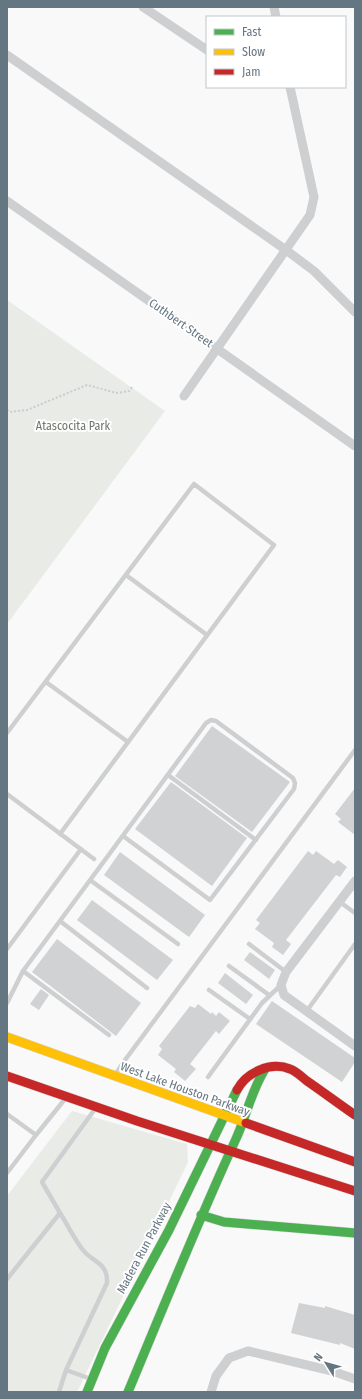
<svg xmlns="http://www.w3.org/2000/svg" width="362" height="1399" viewBox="0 0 362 1399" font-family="'Fira Sans Condensed',sans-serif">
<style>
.green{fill:#e8ebe6}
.building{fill:#d0d2d3}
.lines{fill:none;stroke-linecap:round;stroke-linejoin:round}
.fast-casing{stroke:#d5d6d7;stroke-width:10}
.slow-casing{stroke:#d5d6d7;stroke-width:10}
.jam-casing{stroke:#d5d6d7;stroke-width:10}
.path{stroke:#cbcccd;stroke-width:2;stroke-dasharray:2 2;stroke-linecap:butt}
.lane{stroke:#cecfd0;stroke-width:4.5}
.street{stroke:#cecfd0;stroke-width:9}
.fast{stroke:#4caf50;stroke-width:9}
.slow{stroke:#ffc107;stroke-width:9}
.jam{stroke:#c62828;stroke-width:9}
.labels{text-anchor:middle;stroke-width:4;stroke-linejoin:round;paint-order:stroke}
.street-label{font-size:12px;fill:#657683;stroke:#fff}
.park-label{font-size:12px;fill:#687a64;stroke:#fff}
</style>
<rect width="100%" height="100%" fill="#f9f9f9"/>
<path class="green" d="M 7,300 L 165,411 L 7,624 Z
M 72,1111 L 187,1144 L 188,1162 L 77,1392 L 7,1392 L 7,1196 Z"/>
<path class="building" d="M 212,726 L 290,782 L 252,832 L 175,776 Z
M 171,782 L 247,838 L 212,886 L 135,829 Z
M 355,788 L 355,835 L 338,822 L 341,819 L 335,814 Z
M 308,851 L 313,855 L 316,851 L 334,864 L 338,860 L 347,867 L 340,877 L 336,875 L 286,940 L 291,944 L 283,955 L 272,947 L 274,943 L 255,929 L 260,923 L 256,920 Z
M 120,852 L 205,915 L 189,937 L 104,875 Z
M 92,900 L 173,960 L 157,980 L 77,920 Z
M 57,939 L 141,1003 L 116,1036 L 32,972 Z
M 250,952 L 275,970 L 269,979 L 244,960 Z
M 225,973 L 253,995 L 246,1004 L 218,983 Z
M 41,989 L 49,995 L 39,1010 L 30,1004 Z
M 272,1001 L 355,1058 L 355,1062 L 342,1082 L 256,1024 Z
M 198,1004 L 211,1014 L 212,1012 L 216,1016 L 219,1012 L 230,1021 L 219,1034 L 216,1031 L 190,1064 L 196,1069 L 185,1081 L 174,1072 L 176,1069 L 158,1055 L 162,1049 L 159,1046 L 190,1006 L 195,1008 Z
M 299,1303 L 325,1308 L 325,1306 L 355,1315 L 355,1349 L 340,1343 L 340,1345 L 291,1333 Z"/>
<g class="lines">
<defs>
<path id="fast" d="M 201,1215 L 224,1222 L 355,1233
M 87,1392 L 105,1348 L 169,1230 L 237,1090
M 128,1392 C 163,1308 197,1224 235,1141 C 246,1118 251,1091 265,1069"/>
<path id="slow" d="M 7,1037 L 246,1123"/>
<path id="jam" d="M 7,1076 L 137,1121 L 355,1191
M 237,1090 C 246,1073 270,1061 290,1069 C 296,1071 302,1077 307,1081 C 323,1092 339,1104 355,1115
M 246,1123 L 355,1162"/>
</defs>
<use href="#fast" class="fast-casing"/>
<use href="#slow" class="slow-casing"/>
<use href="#jam" class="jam-casing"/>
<path class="path" d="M 7,410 L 9,412 L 27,410 L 87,385 L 117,393 L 129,391 L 133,386"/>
<path class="lane" d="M 126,575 L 207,635
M 46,682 L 128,742
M 7,733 L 194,484 L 274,545 L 60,834
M 168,775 L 256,840
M 7,794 L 94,859
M 90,880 L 178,944
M 340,902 L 355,913
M 60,921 L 147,988
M 249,944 L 286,972
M 7,949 L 81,849
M 229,966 L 269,995
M 23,971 L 109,1035
M 209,990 L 250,1019
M 7,1003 L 23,971 L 206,723 L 211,720 L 216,721 L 293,778 L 295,783 L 294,789 L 210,900 L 123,836
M 306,1012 L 355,944
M 115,1075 L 125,1060 L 355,750
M 208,1077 L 262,1003 L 281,985
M 7,1114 L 36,1135 L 65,1099
M 7,1173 L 36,1135
M 7,1279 L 60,1213 L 42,1182 L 95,1109
M 66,1370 L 91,1379
M 59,1392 L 66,1370 L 107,1283 C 108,1262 93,1263 83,1250 C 74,1239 68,1225 60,1213"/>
<path class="street" d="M 143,7 L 207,50
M 274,7 L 276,17
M 7,55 L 286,250 L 314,271 L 355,312
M 7,201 L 355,446
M 184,396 L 310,215 L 314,197 L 290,87
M 355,881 L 286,972 L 281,985 L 284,995 L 355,1046
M 211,1392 L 216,1376 L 229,1358 L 248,1351 L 332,1371 L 355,1379"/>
<use href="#fast" class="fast"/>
<use href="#slow" class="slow"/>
<use href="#jam" class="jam"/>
</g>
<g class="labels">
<g class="street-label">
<text transform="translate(181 323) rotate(35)" y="4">Cuthbert Street</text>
<text transform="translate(185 1089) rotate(20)" y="4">West Lake Houston Parkway</text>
<text transform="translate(144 1248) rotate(-62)" y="4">Madera Run Parkway</text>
</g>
<g class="park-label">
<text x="73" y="430">Atascocita Park</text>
</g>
</g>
<rect width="362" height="1399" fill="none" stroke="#657683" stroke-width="16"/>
<rect x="206" y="16" width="140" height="72" fill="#ffffff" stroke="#c1c8cd"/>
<rect x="214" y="29" width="20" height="6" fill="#4caf50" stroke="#c1c8cd"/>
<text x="242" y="36" font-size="12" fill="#657683">Fast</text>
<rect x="214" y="49" width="20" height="6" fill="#ffc107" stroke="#c1c8cd"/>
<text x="242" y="56" font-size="12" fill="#657683">Slow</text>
<rect x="214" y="69" width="20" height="6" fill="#c62828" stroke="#c1c8cd"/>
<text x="242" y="76" font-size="12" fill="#657683">Jam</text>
<g transform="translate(326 1363) rotate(307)" stroke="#ffffff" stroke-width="3" paint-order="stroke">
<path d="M0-3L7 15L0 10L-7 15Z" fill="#657683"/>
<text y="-6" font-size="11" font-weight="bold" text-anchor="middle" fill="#657683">N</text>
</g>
</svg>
